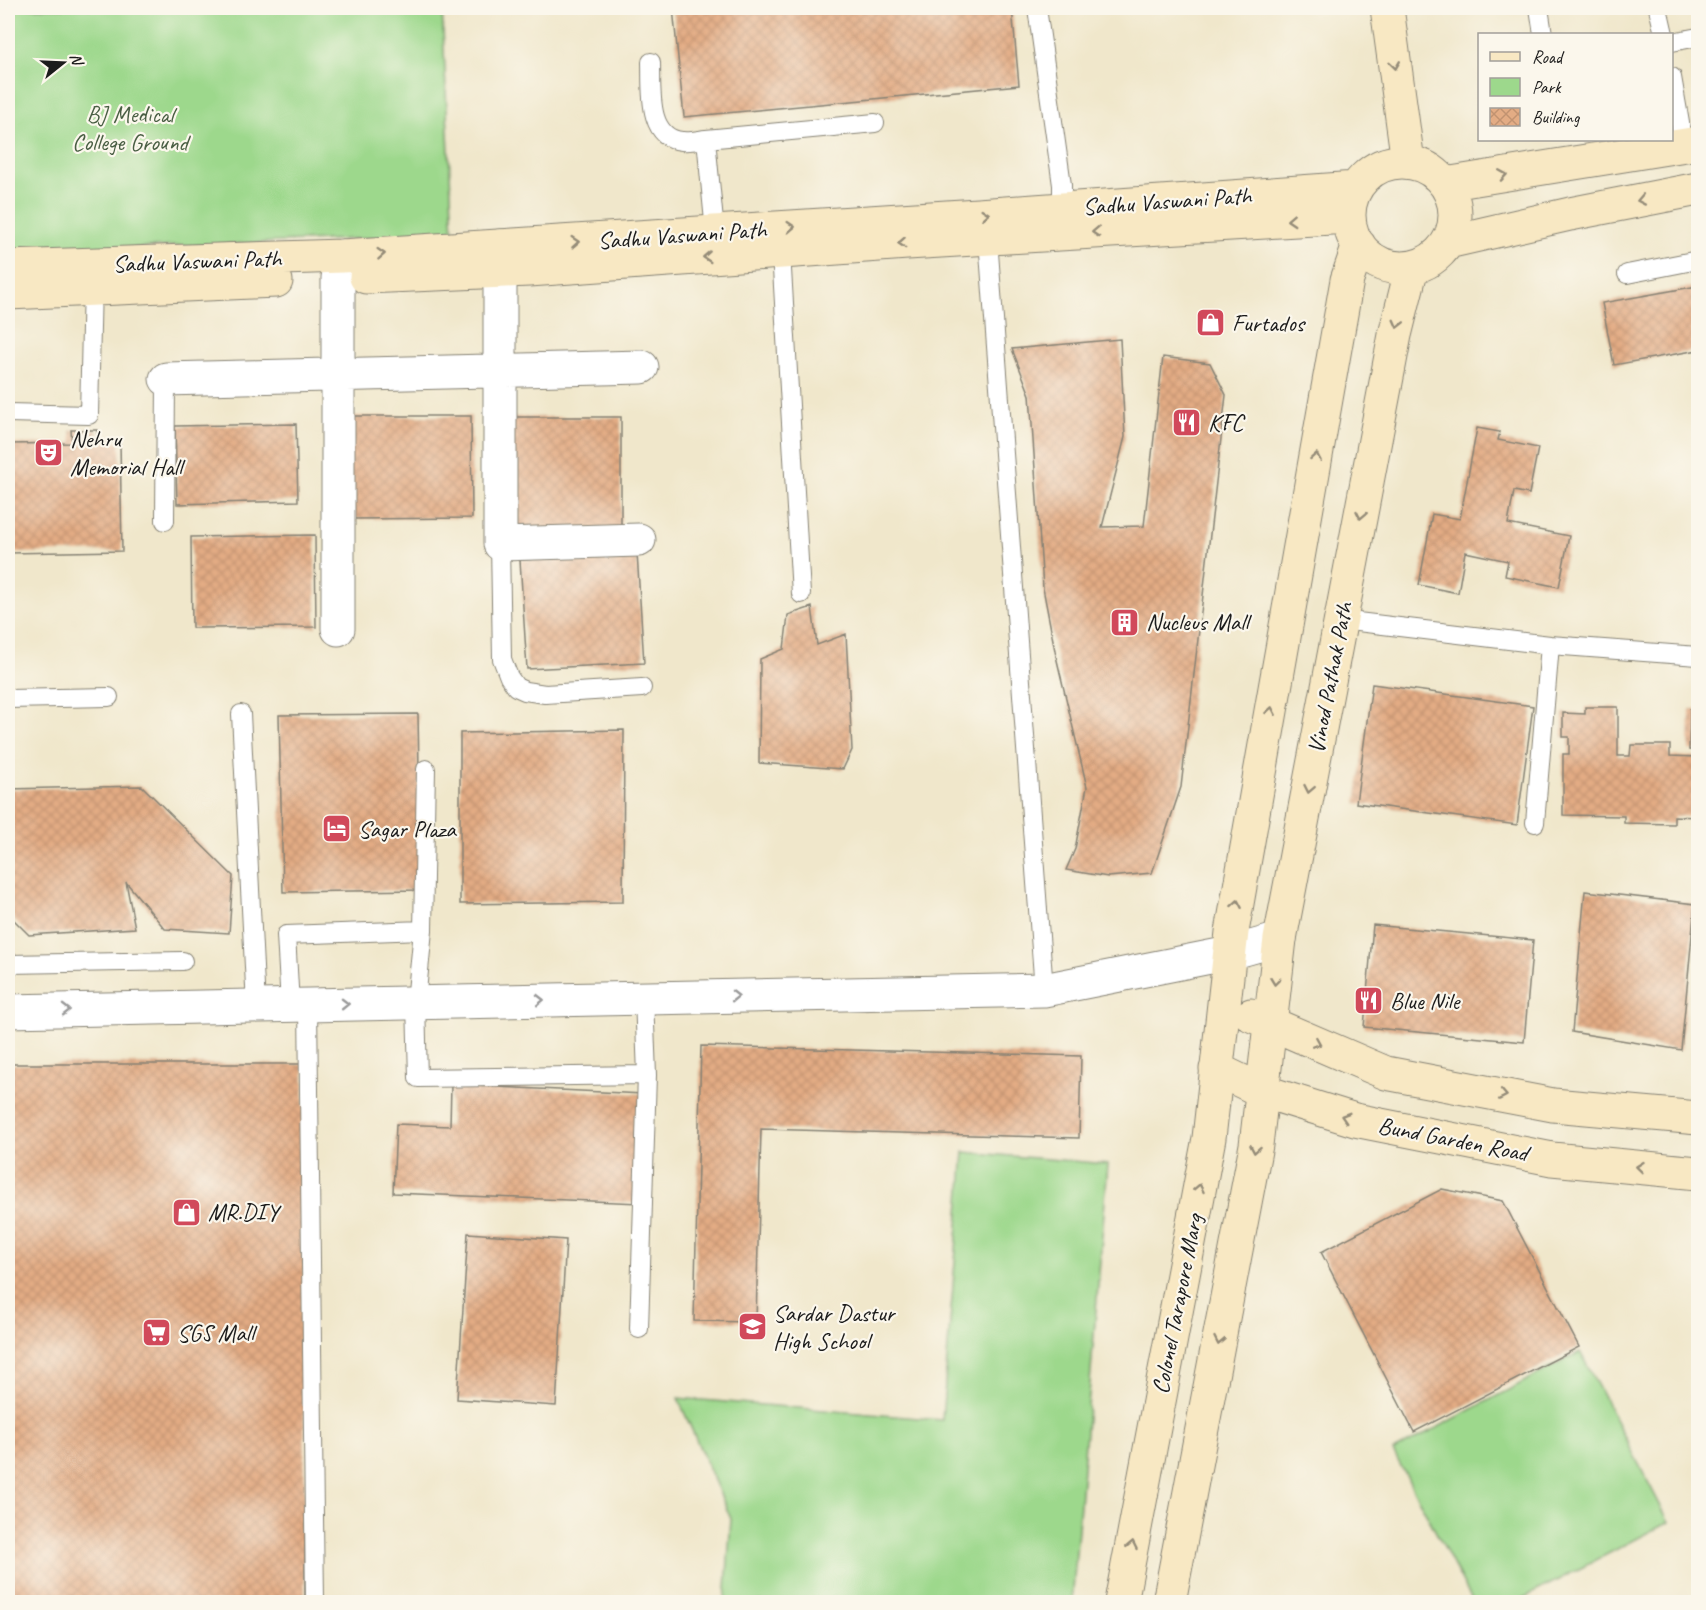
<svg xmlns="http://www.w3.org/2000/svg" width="1706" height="1610" viewBox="0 0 1706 1610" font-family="Caveat,sans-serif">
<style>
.green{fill:#9dd88c;stroke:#5c7a54;stroke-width:1.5}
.building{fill:url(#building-cross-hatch)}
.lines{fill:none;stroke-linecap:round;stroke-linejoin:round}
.service-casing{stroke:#868274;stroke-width:20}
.minor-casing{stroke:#868274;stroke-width:35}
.secondary-casing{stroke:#868274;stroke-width:35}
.service{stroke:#fff;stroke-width:18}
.minor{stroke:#fff;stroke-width:33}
.secondary{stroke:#f8e8c3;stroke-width:33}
.oneway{stroke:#958c78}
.oneway2{stroke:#999}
.labels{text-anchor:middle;stroke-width:4.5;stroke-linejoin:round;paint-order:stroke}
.park-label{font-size:24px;fill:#495e43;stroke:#fbf7ec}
.street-label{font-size:24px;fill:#1c1c1c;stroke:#fbf7ec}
.poi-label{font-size:24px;fill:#1c1c1c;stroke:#fbf7ec;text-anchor:start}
</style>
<defs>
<pattern id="building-cross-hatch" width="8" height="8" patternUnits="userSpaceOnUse" patternTransform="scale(1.5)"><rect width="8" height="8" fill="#e3ac84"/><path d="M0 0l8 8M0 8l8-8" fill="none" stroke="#c29371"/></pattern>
</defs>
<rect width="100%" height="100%" fill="#fbf7ec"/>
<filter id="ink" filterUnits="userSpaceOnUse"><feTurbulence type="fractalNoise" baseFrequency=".0167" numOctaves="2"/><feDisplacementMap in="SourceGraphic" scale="12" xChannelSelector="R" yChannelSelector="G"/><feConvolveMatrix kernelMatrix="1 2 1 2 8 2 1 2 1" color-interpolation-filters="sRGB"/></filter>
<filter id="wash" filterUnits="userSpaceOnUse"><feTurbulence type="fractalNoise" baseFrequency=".008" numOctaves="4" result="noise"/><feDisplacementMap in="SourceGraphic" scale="24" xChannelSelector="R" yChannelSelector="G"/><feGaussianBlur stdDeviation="1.35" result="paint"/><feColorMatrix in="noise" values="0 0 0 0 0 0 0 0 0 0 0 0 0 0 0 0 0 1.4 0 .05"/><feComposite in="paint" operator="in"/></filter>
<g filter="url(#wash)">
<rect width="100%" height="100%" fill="#f0e7cb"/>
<path class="green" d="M 8,8 L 442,8 L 453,235 L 8,253 Z
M 964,1152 L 1108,1164 L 1072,1602 L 725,1602 L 731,1519 L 678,1398 L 942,1420 Z
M 1580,1352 L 1669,1522 L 1516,1602 L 1473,1602 L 1393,1451 Z"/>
<g id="blocks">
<path class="building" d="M 673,8 L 1012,8 L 1019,85 L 684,117 Z
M 1698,286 L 1698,350 L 1614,365 L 1602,303 Z
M 1120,339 L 1125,437 L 1102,527 L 1144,526 L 1163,357 L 1210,363 L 1226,395 L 1181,787 L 1152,873 L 1108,877 L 1066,870 L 1075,849 L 1087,787 L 1056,656 L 1043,588 L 1030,395 L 1012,349 Z
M 348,416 L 471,416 L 472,518 L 349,519 Z
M 508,417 L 621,417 L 621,529 L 508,529 Z
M 296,424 L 298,501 L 177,504 L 175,426 Z
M 1477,428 L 1500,432 L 1498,440 L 1538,448 L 1529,494 L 1514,491 L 1508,524 L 1569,536 L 1559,587 L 1505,576 L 1508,561 L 1465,552 L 1458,593 L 1419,585 L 1432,514 L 1460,519 Z
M 71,430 L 97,430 L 98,442 L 120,442 L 122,551 L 8,553 L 8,444 L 72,443 Z
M 315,535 L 316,627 L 192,628 L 191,537 Z
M 637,553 L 644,663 L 527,669 L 520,560 Z
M 812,607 L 817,645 L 846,634 L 852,750 L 843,769 L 759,763 L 760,659 L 784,649 L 788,615 Z
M 1372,684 L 1533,706 L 1517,825 L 1356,803 Z
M 1585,707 L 1618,707 L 1618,756 L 1630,756 L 1631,745 L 1670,745 L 1670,756 L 1698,757 L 1698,817 L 1674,816 L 1674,824 L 1624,823 L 1624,816 L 1563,815 L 1563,754 L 1569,754 L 1569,737 L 1563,737 L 1563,713 L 1585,714 Z
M 1690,709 L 1698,709 L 1698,751 L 1689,750 Z
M 418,714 L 421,890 L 283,892 L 279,715 Z
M 624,730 L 623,902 L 460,904 L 460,733 Z
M 142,786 L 233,876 L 229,933 L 165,929 L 126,882 L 135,928 L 29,935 L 8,914 L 8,789 Z
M 1585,891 L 1695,904 L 1681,1050 L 1572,1032 Z
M 1373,925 L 1533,940 L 1524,1042 L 1364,1027 Z
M 701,1046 L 1081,1056 L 1079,1138 L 761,1129 L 756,1322 L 694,1321 Z
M 8,1064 L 304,1064 L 305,1602 L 8,1602 Z
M 451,1085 L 644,1094 L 640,1203 L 393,1193 L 396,1124 L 450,1126 Z
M 1442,1189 L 1503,1201 L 1579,1347 L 1414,1432 L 1321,1252 Z
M 468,1233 L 566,1240 L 556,1406 L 457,1399 Z"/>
</g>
</g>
<g filter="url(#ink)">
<use href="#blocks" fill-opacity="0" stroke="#868274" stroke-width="1.5"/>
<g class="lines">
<defs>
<path id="service" d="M 1037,8 L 1062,185 L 1062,209
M 1539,8 L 1543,34
M 1658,8 L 1664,34
M 1672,42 L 1698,37
M 651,62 C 652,87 646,138 682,141 C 690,142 698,140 706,139 L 875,123
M 1672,77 L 1684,146
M 706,139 L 715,232
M 988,239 L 1044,990
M 781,252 L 801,594
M 1627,274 L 1698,260
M 8,413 L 89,415 L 92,283
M 165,521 L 166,379
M 500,544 L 502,659 L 509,677 L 516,687 L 525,691 L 545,694 L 642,688
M 1341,620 L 1550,645 L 1698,656
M 8,699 L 109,697
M 241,714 L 256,1006
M 1535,823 L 1550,645
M 423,930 L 426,769
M 8,964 L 183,961
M 290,1005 L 286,935 L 423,930 L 416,1002 L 418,1078 L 647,1075
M 308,1005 L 315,1602
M 639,1329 L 647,1075 L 644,998"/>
<path id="minor" d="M 500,246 L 500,544 L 639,540
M 166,379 L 642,367
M 338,629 L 338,278 L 342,256
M 8,1011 L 1044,990 L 1230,953 L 1280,939"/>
<path id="secondary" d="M 1387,8 L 1408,162
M1349 215a53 53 0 1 1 106 0a53 53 0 1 1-106 0Z
M 1445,184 L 1698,143
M 1448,242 L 1570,214 L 1698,189
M 8,267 L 342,256 L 978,215 L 1356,188
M 366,277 L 529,270 L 907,243 L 1349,217
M 8,293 L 276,281
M 1251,1015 L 1386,1073 L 1553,1105 L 1698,1118
M 1216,1069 L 1262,1091 L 1355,1120 L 1552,1159 L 1698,1173
M 1121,1602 L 1209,1138 L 1232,932 L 1347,280 L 1359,245
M 1169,1602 L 1256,1145 L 1280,939 L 1395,335 L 1412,267"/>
</defs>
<use href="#service" class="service-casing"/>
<use href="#minor" class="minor-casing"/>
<use href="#secondary" class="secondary-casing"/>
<use href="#service" class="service"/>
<use href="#minor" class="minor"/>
<use href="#secondary" class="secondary"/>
</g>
<defs><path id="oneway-chevron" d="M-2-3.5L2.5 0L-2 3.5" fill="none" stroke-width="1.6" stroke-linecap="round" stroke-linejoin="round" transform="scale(1.5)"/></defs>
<g class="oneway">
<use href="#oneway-chevron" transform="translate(1395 65) rotate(82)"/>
<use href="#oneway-chevron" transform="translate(1503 175) rotate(-9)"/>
<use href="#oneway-chevron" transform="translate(1641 200) rotate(169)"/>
<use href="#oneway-chevron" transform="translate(985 214) rotate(-4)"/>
<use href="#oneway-chevron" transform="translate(1291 220) rotate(177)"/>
<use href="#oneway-chevron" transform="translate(791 227) rotate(-4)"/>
<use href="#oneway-chevron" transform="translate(1096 232) rotate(177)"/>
<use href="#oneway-chevron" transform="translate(575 242) rotate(-4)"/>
<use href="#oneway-chevron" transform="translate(902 243) rotate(176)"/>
<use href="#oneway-chevron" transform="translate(381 254) rotate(-4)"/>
<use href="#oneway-chevron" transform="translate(707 257) rotate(176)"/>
<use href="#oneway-chevron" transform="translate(1398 324) rotate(104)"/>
<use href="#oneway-chevron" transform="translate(1316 457) rotate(-80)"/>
<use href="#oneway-chevron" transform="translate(1361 515) rotate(101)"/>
<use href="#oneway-chevron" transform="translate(1271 711) rotate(-80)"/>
<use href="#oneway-chevron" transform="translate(1309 789) rotate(101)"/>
<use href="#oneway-chevron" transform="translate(1237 904) rotate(-80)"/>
<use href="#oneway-chevron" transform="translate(1275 981) rotate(97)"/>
<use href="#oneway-chevron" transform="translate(1317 1043) rotate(23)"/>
<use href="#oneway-chevron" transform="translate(1503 1095) rotate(11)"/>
<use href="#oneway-chevron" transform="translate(1345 1117) rotate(-163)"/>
<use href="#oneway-chevron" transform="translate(1255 1149) rotate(100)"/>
<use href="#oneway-chevron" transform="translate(1640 1167) rotate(-174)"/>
<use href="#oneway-chevron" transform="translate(1199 1188) rotate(-79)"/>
<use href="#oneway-chevron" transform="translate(1219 1341) rotate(101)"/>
<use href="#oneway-chevron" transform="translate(1132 1545) rotate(-79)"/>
</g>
<g class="oneway2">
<use href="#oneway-chevron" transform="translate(735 996) rotate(-1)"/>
<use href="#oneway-chevron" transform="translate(540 1000) rotate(-1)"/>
<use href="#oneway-chevron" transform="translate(345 1004) rotate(-1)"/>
<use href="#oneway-chevron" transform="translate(66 1010) rotate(-1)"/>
</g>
</g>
<defs>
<symbol id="shop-square" viewBox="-11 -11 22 22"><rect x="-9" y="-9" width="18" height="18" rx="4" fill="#d1495b" stroke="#fbf7ec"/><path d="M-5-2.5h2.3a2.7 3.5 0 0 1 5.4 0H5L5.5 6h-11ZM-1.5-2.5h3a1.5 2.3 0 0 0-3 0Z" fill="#fff"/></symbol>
<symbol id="restaurant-square" viewBox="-11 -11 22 22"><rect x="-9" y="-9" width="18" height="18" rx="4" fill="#d1495b" stroke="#fbf7ec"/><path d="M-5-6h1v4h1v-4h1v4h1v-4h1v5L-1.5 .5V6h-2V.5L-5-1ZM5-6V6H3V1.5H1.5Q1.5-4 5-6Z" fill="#fff"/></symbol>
<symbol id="theatre-square" viewBox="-11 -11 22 22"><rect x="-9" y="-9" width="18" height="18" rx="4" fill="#d1495b" stroke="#fbf7ec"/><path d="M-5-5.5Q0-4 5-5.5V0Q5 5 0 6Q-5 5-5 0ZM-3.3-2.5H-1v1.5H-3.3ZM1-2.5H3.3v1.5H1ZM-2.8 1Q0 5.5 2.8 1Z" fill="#fff"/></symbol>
<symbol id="building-square" viewBox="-11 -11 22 22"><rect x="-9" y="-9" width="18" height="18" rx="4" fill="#d1495b" stroke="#fbf7ec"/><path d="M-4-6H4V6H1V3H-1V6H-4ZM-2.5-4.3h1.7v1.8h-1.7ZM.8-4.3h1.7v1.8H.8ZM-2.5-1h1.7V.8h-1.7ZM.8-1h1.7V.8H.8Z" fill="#fff"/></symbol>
<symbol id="hotel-square" viewBox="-11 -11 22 22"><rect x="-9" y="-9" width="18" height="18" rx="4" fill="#d1495b" stroke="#fbf7ec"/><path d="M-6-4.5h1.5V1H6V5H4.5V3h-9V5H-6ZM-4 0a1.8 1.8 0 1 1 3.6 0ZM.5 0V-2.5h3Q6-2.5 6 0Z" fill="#fff"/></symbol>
<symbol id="school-square" viewBox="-11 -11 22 22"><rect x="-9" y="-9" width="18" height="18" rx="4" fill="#d1495b" stroke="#fbf7ec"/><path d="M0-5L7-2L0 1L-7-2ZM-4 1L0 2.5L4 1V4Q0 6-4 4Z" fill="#fff"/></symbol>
<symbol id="supermarket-square" viewBox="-11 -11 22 22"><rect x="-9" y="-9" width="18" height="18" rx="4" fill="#d1495b" stroke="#fbf7ec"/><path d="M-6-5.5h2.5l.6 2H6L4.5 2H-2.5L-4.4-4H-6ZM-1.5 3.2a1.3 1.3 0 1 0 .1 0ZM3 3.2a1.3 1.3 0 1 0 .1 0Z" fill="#fff"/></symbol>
</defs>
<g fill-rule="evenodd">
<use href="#shop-square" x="1194" y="306" width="33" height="33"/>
<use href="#restaurant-square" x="1170" y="406" width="33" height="33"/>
<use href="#theatre-square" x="32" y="436" width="33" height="33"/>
<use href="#building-square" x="1108" y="606" width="33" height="33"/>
<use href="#hotel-square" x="320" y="812" width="33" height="33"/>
<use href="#restaurant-square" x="1352" y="984" width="33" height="33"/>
<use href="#shop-square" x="170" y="1196" width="33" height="33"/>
<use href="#school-square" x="736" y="1310" width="33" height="33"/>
<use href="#supermarket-square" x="140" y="1316" width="33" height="33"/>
</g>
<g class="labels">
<g class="park-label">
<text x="130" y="122">BJ Medical<tspan x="130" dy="28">College Ground</tspan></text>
</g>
<g class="street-label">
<text transform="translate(1167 201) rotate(-4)" y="8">Sadhu Vaswani Path</text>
<text transform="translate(682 235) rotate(-4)" y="8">Sadhu Vaswani Path</text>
<text transform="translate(197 261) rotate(-2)" y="8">Sadhu Vaswani Path</text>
<text transform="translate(1330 678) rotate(-79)" y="8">Vinod Pathak Path</text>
<text transform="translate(1453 1139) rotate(11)" y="8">Bund Garden Road</text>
<text transform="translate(1177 1304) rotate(-79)" y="8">Colonel Tarapore Marg</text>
</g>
<g class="poi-label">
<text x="1232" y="331">Furtados</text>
<text x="1208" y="430">KFC</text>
<text x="70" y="447">Nehru<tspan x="70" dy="28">Memorial Hall</tspan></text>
<text x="1146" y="630">Nucleus Mall</text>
<text x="358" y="837">Sagar Plaza</text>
<text x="1390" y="1009">Blue Nile</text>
<text x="208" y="1220">MR.DIY</text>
<text x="773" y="1321">Sardar Dastur<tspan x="773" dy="28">High School</tspan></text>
<text x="177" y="1341">SGS Mall</text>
</g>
</g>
<rect width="1706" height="1610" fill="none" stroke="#fbf7ec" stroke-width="30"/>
<rect x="1478" y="33" width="195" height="108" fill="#fbf7ec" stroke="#a29f99" stroke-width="1.5"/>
<rect x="1490" y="52" width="30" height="9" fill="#f8e8c3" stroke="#a29f99" stroke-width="1.5"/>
<text x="1532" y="63" font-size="18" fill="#1c1c1c">Road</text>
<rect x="1490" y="78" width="30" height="18" fill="#9dd88c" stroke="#a29f99" stroke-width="1.5"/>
<text x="1532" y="93" font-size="18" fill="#1c1c1c">Park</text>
<rect x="1490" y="108" width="30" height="18" fill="url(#building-cross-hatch)" stroke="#a29f99" stroke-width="1.5"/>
<text x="1532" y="123" font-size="18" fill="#1c1c1c">Building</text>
<g transform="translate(63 63) rotate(72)" stroke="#fbf7ec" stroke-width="4.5" paint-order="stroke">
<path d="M0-4.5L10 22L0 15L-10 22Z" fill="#1c1c1c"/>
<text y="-9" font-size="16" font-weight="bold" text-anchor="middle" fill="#1c1c1c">N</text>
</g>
</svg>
